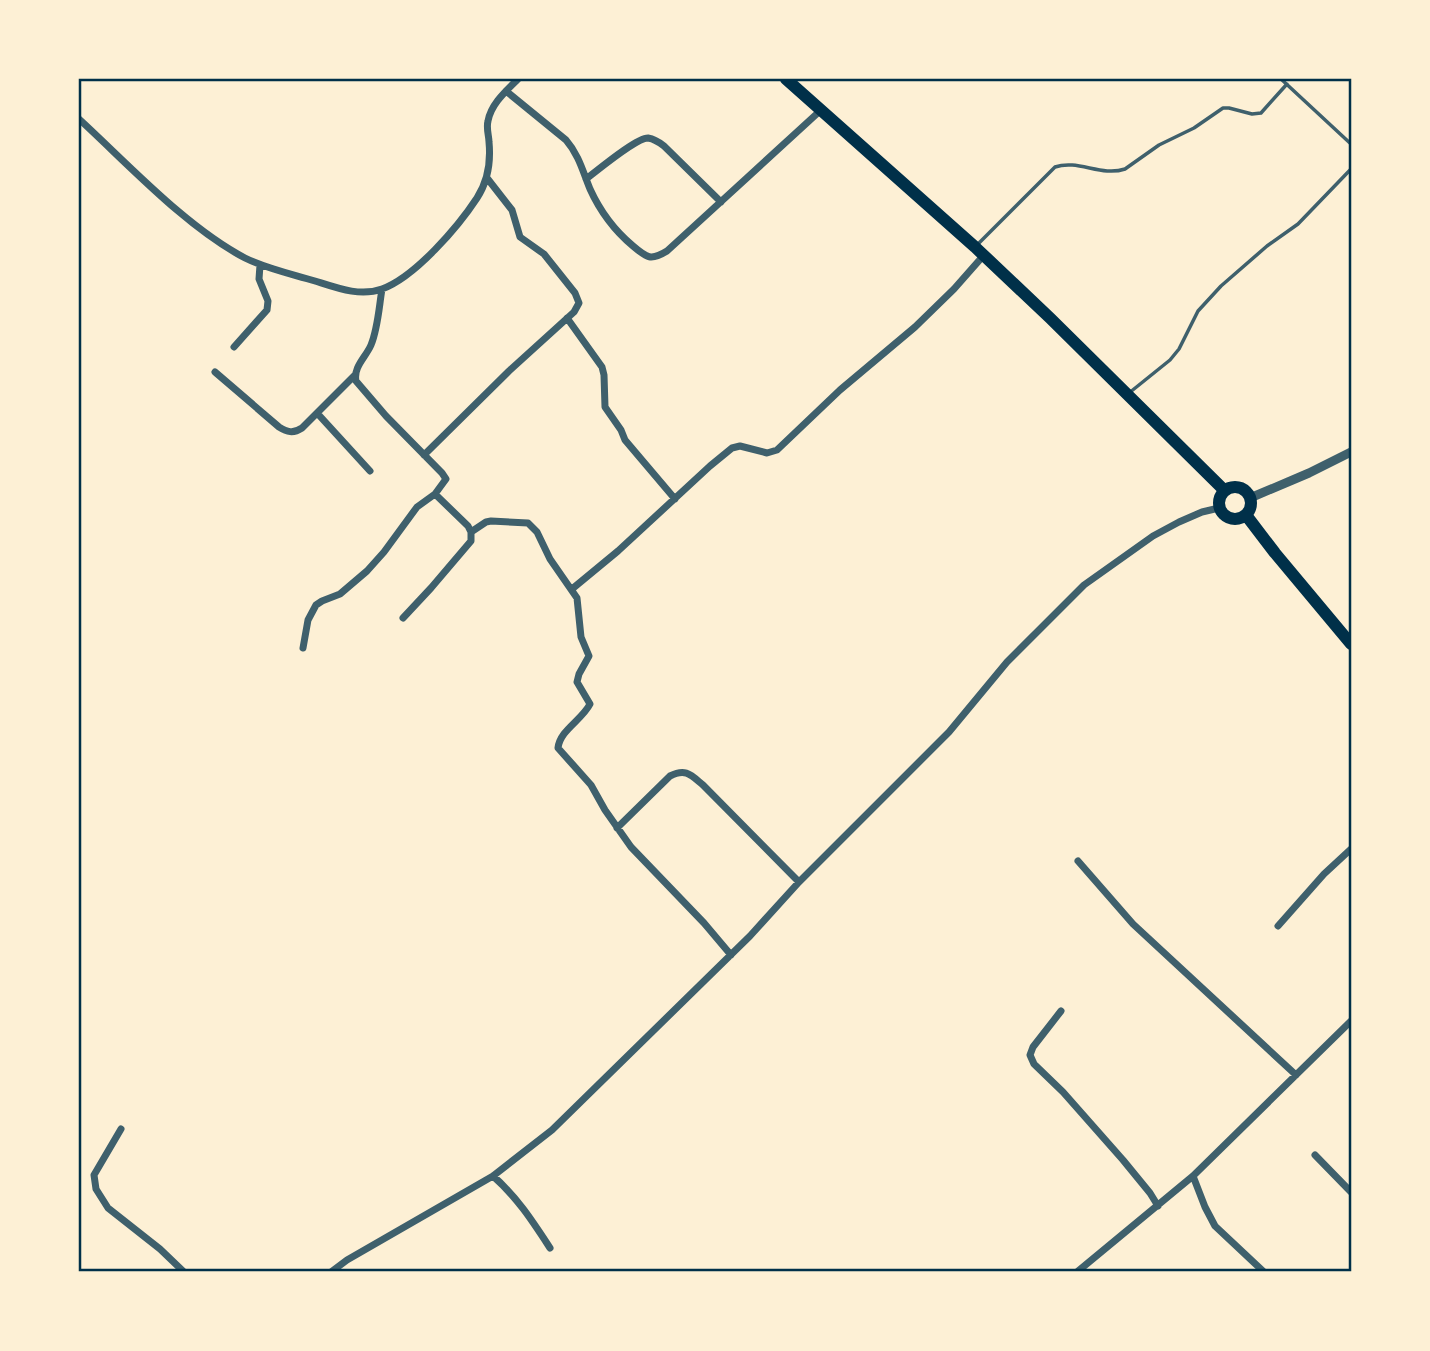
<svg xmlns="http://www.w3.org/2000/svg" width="1430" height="1351" viewBox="0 0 1430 1351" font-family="'Space Grotesk',sans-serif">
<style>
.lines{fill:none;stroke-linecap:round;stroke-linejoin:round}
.service{stroke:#3f606c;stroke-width:3.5}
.minor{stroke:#3f606c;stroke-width:7}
.tertiary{stroke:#3f606c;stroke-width:9}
.trunk{stroke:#003049;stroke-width:12}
.neatline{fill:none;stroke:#003049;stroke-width:2.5}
</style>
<rect width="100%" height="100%" fill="#fdf0d5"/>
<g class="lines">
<path class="service" d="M 1281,79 L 1351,144
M 976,246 L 1055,167 C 1078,159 1101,177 1125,169 L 1159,145 L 1194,128 L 1223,108 L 1229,108 L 1252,114 L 1261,113 L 1287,84
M 1129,393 L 1170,360 L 1179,349 L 1198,311 L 1221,286 L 1267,246 L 1298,224 L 1351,169"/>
<path class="minor" d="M 506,91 L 566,140 C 579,155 583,172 590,189 C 600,211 615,231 633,246 C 647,258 651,261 667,251 L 821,110
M 79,119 C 128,164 186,227 245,258 C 267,269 292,274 315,281 C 337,288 360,297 382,289 C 415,277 458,227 477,198 C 488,181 491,163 489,142 C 489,136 486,128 488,121 C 491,104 506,91 518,79
M 586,179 C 598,170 636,138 648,138 C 654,139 659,142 664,146 L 721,202
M 567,318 L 602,367 L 604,375 L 605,407 L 621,430 L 625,440 L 675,499
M 234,347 L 267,310 L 268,301 L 259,279 L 260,265
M 215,372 L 279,427 C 287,432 293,434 302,428 L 355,375
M 317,413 L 370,471
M 424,455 L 509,371 L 574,312 L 579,303 L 575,293 L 544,254 L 520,237 L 512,210 L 487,178
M 471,532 L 486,522 L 491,521 L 528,523 L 537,532 L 550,559 L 577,598 L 581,637 L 589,656 L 579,674 L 577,682 L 590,704 C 582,720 560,730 558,748 L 591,785 L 605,810 L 631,847 L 704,923 L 731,955
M 572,589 L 618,551 L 710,466 L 732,448 L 740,446 L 767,453 L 777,450 L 840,390 L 915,327 L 954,289 L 984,255
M 403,618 L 431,588 L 471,541 L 471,532 L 468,526 L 435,494
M 303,648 L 308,620 L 316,605 L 322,601 L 340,594 L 367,571 L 384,552 L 417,507 L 435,494 L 446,479 L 442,473 L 386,416 L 356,381 C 353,367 366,357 371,345 C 378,328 379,307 382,289
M 617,828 L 670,776 C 686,768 691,775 703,785 L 799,882
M 1078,861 L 1133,924 L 1296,1075
M 1278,926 L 1324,874 L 1351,849
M 1061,1011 L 1033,1047 L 1030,1055 L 1034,1064 L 1063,1092 L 1123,1160 L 1150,1193 L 1158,1206
M 121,1129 L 94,1175 L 96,1189 L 108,1208 L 160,1249 L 184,1272
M 1315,1155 L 1351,1192
M 493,1176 C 517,1197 533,1222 550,1248
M 1193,1176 L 1205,1207 L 1215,1226 L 1264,1272
M 331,1272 L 347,1260 L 493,1176 L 552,1130 L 750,936 L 799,882 L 949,732 L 1007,662 L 1084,585 L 1153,536 L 1179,522 L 1202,512 L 1219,508
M 1077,1272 L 1193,1176 L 1351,1021"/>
<path class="tertiary" d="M 1250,498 L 1309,473 L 1351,452"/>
<path class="trunk" d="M 786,79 L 975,247 L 1050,318 L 1224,490
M1219 503a16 16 0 1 1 32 0a16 16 0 1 1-32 0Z
M 1246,515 L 1275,553 L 1351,644"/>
</g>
<rect width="1430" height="1351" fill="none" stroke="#fdf0d5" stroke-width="161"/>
<rect x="80" y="80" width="1270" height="1190" class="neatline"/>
</svg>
